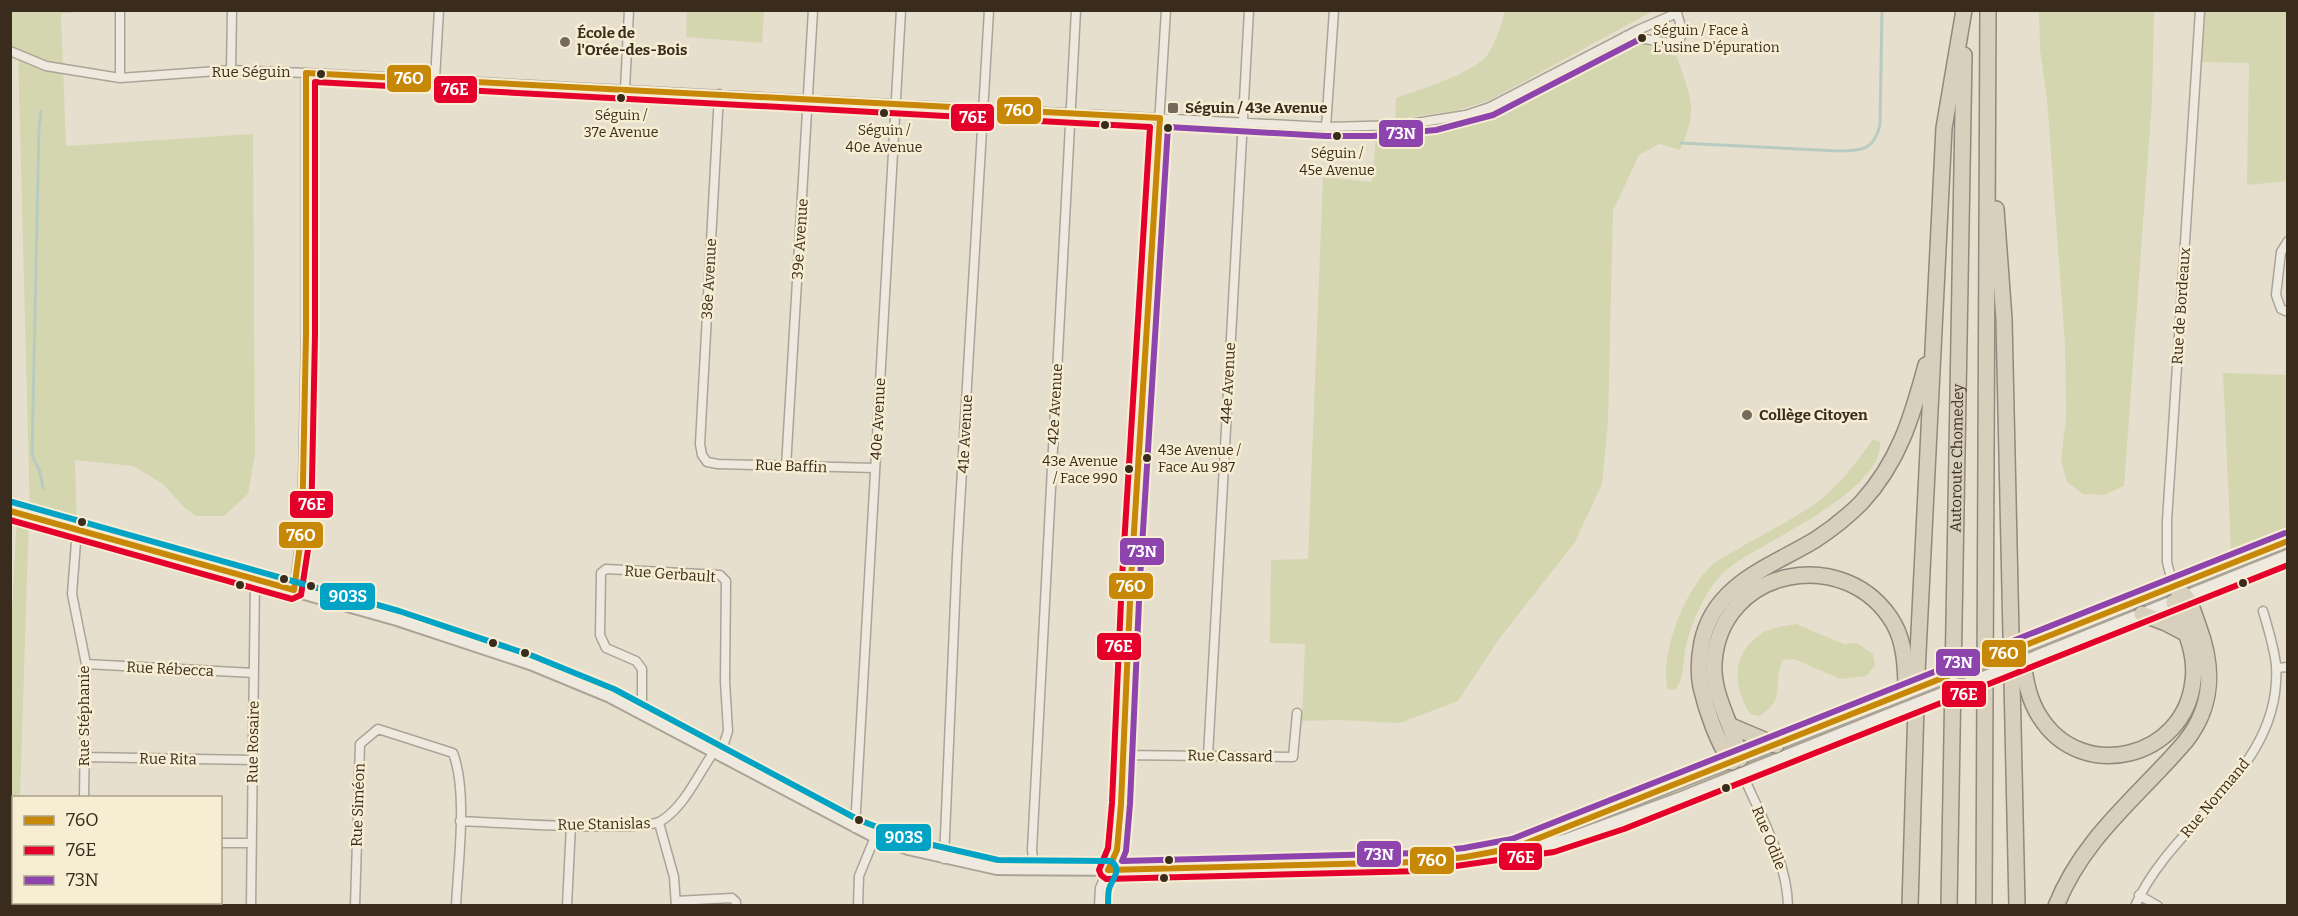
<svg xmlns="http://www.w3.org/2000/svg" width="2298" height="916" viewBox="0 0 2298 916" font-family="Bitter,serif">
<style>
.green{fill:#d4d6af}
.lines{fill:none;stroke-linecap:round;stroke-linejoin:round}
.stream{stroke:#b8cbc1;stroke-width:3}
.minor-casing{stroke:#aba496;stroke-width:11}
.tertiary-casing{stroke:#aba496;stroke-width:14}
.motorway-casing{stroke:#90897d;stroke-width:18}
.minor{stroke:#ede9df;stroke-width:8}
.tertiary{stroke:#ede9df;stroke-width:10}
.motorway{stroke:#d8cfbd;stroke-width:15}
.tertiary-bridge-casing{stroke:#aba496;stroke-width:14;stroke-linecap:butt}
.tertiary-bridge{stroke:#ede9df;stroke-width:10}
.bus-1-casing{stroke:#f7edd3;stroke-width:10}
.bus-2-casing{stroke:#f7edd3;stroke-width:10}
.bus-3-casing{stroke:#f7edd3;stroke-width:10}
.bus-4-casing{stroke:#f7edd3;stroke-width:10}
.bus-1{stroke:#c88807;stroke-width:6}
.bus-2{stroke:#e4002b;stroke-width:6}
.bus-3{stroke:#8e44ad;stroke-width:6}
.bus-4{stroke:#03a3c5;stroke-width:6}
.bus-dot{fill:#3a2c1d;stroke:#f7edd3;stroke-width:2}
.poi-dot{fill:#766b5b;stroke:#f7edd3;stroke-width:2}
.labels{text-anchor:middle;stroke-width:5;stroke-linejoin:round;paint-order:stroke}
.bus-label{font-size:14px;fill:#3a2c1d;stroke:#f7edd3}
.poi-label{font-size:15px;font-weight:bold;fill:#3a2c1d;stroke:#f7edd3;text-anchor:start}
.street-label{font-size:15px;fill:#3a2c1d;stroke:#f7edd3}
.line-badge{stroke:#f7edd3;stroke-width:2}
.badge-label{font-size:16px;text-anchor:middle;font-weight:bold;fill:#fff}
</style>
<rect width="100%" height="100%" fill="#e6dfce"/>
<path class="green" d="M 1505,10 L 1653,11 L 1488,101 L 1454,111 L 1395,119 L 1396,98 C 1423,88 1465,76 1485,58 C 1493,50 1503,21 1505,10 Z
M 10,11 L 86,11 L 61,14 L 66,146 L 253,134 L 255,454 L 248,494 L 224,516 L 196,516 L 184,507 L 163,484 L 133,466 L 75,460 L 77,529 L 30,515 L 18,51 L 11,48 Z
M 687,11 L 764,11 L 762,43 L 686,37 Z
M 2039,11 L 2154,11 L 2152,100 L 2124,486 L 2104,495 L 2083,494 L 2067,482 L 2061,460 L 2066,417 L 2065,344 L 2047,99 L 2040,50 Z
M 2199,11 L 2287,11 L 2287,181 L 2247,185 L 2249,63 L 2195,62 Z
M 1638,41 L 1677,57 C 1691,100 1699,107 1680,150 L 1659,144 L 1639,155 L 1613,211 L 1608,421 L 1602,484 L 1575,542 L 1499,639 L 1458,701 L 1400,723 L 1340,720 L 1302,721 L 1305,644 L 1270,643 L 1271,560 L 1308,559 L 1323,177 L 1372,182 L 1376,137 L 1430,130 L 1489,118 Z
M 2223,373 L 2287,375 L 2287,540 L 2231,550 Z
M 1873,439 L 1880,442 C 1884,491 1764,541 1730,567 C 1708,584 1694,616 1687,642 C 1682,658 1686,676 1675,690 L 1667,689 C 1661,649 1684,591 1713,564 C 1721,557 1732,553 1741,547 C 1764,534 1789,521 1812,506 C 1839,486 1854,466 1873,439 Z
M 17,513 L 29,516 L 20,797 L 14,798 L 14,902 L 17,903 L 17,905 L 11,906 L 10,651 Z
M 1796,624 L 1844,644 L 1857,643 L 1873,654 L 1875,665 L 1866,676 L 1840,679 L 1794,659 L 1783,660 C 1771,685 1788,699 1759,716 L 1750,714 C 1732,684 1731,652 1764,632 C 1773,627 1787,626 1796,624 Z"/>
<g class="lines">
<path class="stream" d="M 41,111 L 39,127 L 32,455 L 40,472 L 43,488
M 1681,143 L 1839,151 C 1862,151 1874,150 1880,125 L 1882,10"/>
<defs>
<path id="minor" d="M 120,10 L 120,78
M 10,51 L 46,66 L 120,78 L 231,70 L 306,73 L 1326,127 L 1403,125 L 1466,115 L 1490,107 L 1638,30 L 1677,13 C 1680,24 1686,36 1676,44 L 1626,36
M 231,70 L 232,10
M 435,79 L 439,10
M 625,89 L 629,10
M 719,94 L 700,444 L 702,455 L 707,462 L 718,464 L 875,468
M 1326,127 L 1334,10
M 2288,241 L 2281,252 L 2276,295 L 2281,309 L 2288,312
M 786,467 L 813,10
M 77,529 L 72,594 L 86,664 L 84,798
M 294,590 L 302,530 L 306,335 L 306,73
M 2174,590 L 2167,562 L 2167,521 L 2200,10
M 86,664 L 254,673
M 2276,668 L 2288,667
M 642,714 L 642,669 L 636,661 L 606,648 L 600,635 L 601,573 L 606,569 L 720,575 L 726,581 L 725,681 L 728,731 L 720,756
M 1123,755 L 1293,757 L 1297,713
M 1208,756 L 1249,10
M 84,757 L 253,760
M 1742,773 C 1760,815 1787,860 1788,906
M 460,821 C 492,822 641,833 661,821 C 684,807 698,775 713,753
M 659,823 L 674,877 L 676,906
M 855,828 L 901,10
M 220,843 L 252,843
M 944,859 L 957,556 L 989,10
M 1034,869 L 1032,850 L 1076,10
M 2139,895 L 2158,906
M 676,901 L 732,898 L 736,902 L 736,906
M 82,906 L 82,902
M 251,906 L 255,579
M 355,906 L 360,744 L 378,729 L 453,753 C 468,792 458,863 456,906
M 567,906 L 571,825
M 858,906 L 859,876 L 875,837
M 1099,906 L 1100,888 L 1117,850 L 1121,804 L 1131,579 L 1166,10
M 2135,906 C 2173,820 2283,770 2276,665 C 2274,647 2268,628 2263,611"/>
<path id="tertiary" d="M 10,511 L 397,620 L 530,664 L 610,697 L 875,837 L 908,849 L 997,869 L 1132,870 L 1396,863 L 1450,859 L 1543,845 L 1567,839 L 1682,797 L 1887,715
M 2036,642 L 2288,541
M 2036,656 L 2288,555
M 1528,842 L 1887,701"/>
<g id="motorway">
<path d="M 1996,209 L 2004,319 L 2017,906"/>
<path d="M 2142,614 L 2166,623 L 2187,634"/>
<path d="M 2020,647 C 2025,672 2026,696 2040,717 C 2082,784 2185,758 2193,681 C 2197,654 2184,627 2174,602"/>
<path d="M 1731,726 L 1776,745"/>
<path d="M 1740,759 C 1734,726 1712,697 1714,663 C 1720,567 1847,543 1894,624 C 1908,649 1905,681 1907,708"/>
<path d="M 1732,762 C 1718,745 1706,709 1701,687 C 1698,672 1699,657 1702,642 C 1714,584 1770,567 1815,540 C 1832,529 1847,517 1861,503 C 1899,462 1912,417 1926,365"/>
<path d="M 1910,906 L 1917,673 L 1944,128 L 1964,10"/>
<path id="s1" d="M 1949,906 L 1964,55"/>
<path d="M 1984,906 L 1988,10"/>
<path d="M 2056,906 C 2084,836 2138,797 2185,742 C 2214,706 2214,667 2198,625 C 2191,606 2191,598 2174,587"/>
</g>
</defs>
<use href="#minor" class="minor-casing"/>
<use href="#tertiary" class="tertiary-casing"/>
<use href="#motorway" class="motorway-casing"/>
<use href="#minor" class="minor"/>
<use href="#tertiary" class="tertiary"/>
<use href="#motorway" class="motorway"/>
<defs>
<path id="tertiary-bridge" d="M 1887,701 L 2036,642
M 1887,715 L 2036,656"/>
</defs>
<use href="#tertiary-bridge" class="tertiary-bridge-casing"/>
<use href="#tertiary-bridge" class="tertiary-bridge"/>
<defs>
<path id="bus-1" d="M 10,511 L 294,590 L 302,530 L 306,335 L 306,73 L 1160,118 L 1131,579 L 1121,804 L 1117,850 L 1108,870 L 1420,862 L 1465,857 L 1514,848 L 2288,541"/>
<path id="bus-2" d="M 10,520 L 292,599 L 301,595 L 311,530 L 315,335 L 315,82 L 1150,127 L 1122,578 L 1112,803 L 1108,848 L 1099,870 L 1101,875 L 1106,879 L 1421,871 L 1554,852 L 1624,829 L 2288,565"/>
<path id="bus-3" d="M 1642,38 L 1493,115 L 1436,130 L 1373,136 L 1326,136 L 1168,127 L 1140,579 L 1130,804 L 1126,851 L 1122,861 L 1419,853 L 1464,848 L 1512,839 L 2285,533"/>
<path id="bus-4" d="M 12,502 L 399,611 L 533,656 L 614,689 L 859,820 L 911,840 L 998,860 L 1111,861 C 1123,870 1112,879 1109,889 C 1108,894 1108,900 1108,906"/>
</defs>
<use href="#bus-1" class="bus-1-casing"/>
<use href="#bus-2" class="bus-2-casing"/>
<use href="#bus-3" class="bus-3-casing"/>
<use href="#bus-4" class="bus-4-casing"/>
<use href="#bus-1" class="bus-1"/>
<use href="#bus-2" class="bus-2"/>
<use href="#bus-3" class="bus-3"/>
<use href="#bus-4" class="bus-4"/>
</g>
<g class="bus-dot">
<circle cx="1642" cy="38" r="5"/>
<circle cx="321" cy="74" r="5"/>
<circle cx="621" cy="98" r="5"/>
<circle cx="884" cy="113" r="5"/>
<circle cx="1105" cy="125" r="5"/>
<circle cx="1168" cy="128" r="5"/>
<circle cx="1337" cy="136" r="5"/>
<circle cx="1147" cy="458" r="5"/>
<circle cx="1129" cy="469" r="5"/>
<circle cx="82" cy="522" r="5"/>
<circle cx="284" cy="579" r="5"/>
<circle cx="2243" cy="583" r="5"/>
<circle cx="240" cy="585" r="5"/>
<circle cx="311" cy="586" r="5"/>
<circle cx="493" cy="643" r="5"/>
<circle cx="525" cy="653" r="5"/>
<circle cx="1726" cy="788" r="5"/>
<circle cx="859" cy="820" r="5"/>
<circle cx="1169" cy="860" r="5"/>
<circle cx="1164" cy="878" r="5"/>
</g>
<g class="poi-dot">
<circle cx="565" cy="42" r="6"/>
<rect x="1167" y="102" width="12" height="12" rx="3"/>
<circle cx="1747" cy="415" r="6"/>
</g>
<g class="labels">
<g class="bus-label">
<text x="1653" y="35" text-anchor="start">Séguin / Face à<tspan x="1653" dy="17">L'usine D'épuration</tspan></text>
<text x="621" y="120">Séguin /<tspan x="621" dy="17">37e Avenue</tspan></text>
<text x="884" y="135">Séguin /<tspan x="884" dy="17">40e Avenue</tspan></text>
<text x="1337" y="158">Séguin /<tspan x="1337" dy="17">45e Avenue</tspan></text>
<text x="1158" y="455" text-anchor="start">43e Avenue /<tspan x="1158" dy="17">Face Au 987</tspan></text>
<text x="1118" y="466" text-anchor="end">43e Avenue<tspan x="1118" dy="17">/ Face 990</tspan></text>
</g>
<g class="poi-label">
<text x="577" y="38">École de<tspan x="577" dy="17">l'Orée-des-Bois</tspan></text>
<text x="1185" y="113">Séguin / 43e Avenue</text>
<text x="1759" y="420">Collège Citoyen</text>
</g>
<g class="street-label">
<text x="251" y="77">Rue Séguin</text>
<text transform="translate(800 239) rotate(-86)" y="5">39e Avenue</text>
<text transform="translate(709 279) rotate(-87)" y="5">38e Avenue</text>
<text transform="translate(2181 306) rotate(-86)" y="5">Rue de Bordeaux</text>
<text transform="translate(1228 383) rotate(-87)" y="5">44e Avenue</text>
<text transform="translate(1055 404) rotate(-87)" y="5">42e Avenue</text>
<text transform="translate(878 419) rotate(-87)" y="5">40e Avenue</text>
<text transform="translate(965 434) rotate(-87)" y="5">41e Avenue</text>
<text dy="5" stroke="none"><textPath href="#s1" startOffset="448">Autoroute Chomedey</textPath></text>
<text transform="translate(791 466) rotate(2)" y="5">Rue Baffin</text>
<text transform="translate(670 574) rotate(4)" y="5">Rue Gerbault</text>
<text transform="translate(170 669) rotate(3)" y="5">Rue Rébecca</text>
<text transform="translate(84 716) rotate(-90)" y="5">Rue Stéphanie</text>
<text transform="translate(253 742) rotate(-89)" y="5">Rue Rosaire</text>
<text transform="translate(1230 756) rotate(1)" y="5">Rue Cassard</text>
<text transform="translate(168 759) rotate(1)" y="5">Rue Rita</text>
<text transform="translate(2215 798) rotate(-50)" y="5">Rue Normand</text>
<text transform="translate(358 805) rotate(-88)" y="5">Rue Siméon</text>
<text transform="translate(604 824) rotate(-1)" y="5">Rue Stanislas</text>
<text transform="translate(1769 838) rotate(68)" y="5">Rue Odile</text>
</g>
</g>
<g class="line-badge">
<rect x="386" y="64" width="46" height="29" rx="6" fill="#c88807"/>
<rect x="433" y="75" width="45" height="29" rx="6" fill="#e4002b"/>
<rect x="996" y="96" width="46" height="29" rx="6" fill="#c88807"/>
<rect x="950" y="103" width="45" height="29" rx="6" fill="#e4002b"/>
<rect x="1378" y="119" width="46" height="29" rx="6" fill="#8e44ad"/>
<rect x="289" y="490" width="45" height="29" rx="6" fill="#e4002b"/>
<rect x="278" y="521" width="46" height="28" rx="6" fill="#c88807"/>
<rect x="1119" y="537" width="46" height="29" rx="6" fill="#8e44ad"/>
<rect x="1108" y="572" width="46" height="28" rx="6" fill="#c88807"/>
<rect x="319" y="582" width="57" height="29" rx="6" fill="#03a3c5"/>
<rect x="1096" y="632" width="46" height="29" rx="6" fill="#e4002b"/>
<rect x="1981" y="639" width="46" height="29" rx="6" fill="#c88807"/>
<rect x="1935" y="648" width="46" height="29" rx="6" fill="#8e44ad"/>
<rect x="1941" y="680" width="46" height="28" rx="6" fill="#e4002b"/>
<rect x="875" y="823" width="57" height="29" rx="6" fill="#03a3c5"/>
<rect x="1356" y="840" width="46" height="28" rx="6" fill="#8e44ad"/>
<rect x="1498" y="842" width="45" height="29" rx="6" fill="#e4002b"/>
<rect x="1409" y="846" width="46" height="29" rx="6" fill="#c88807"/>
</g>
<g class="badge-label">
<text x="409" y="84">76O</text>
<text x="455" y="95">76E</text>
<text x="1019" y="116">76O</text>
<text x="973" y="123">76E</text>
<text x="1401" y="139">73N</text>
<text x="312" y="510">76E</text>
<text x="301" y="541">76O</text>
<text x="1142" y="557">73N</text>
<text x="1131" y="592">76O</text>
<text x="348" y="602">903S</text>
<text x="1119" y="652">76E</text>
<text x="2004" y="659">76O</text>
<text x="1958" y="668">73N</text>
<text x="1964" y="700">76E</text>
<text x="904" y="843">903S</text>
<text x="1379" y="860">73N</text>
<text x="1521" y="863">76E</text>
<text x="1432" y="866">76O</text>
</g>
<rect width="2298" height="916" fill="none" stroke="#3a2c1d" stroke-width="24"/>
<rect x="12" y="796" width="210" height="108" fill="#f7edd3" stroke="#aba08a" stroke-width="1.5"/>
<rect x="24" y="816" width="30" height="9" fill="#c88807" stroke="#aba08a" stroke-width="1.5"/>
<text x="66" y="826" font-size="18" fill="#3a2c1d">76O</text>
<rect x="24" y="846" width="30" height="9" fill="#e4002b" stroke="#aba08a" stroke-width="1.5"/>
<text x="66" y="856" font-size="18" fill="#3a2c1d">76E</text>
<rect x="24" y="876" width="30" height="9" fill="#8e44ad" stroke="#aba08a" stroke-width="1.5"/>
<text x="66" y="886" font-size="18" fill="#3a2c1d">73N</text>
</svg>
